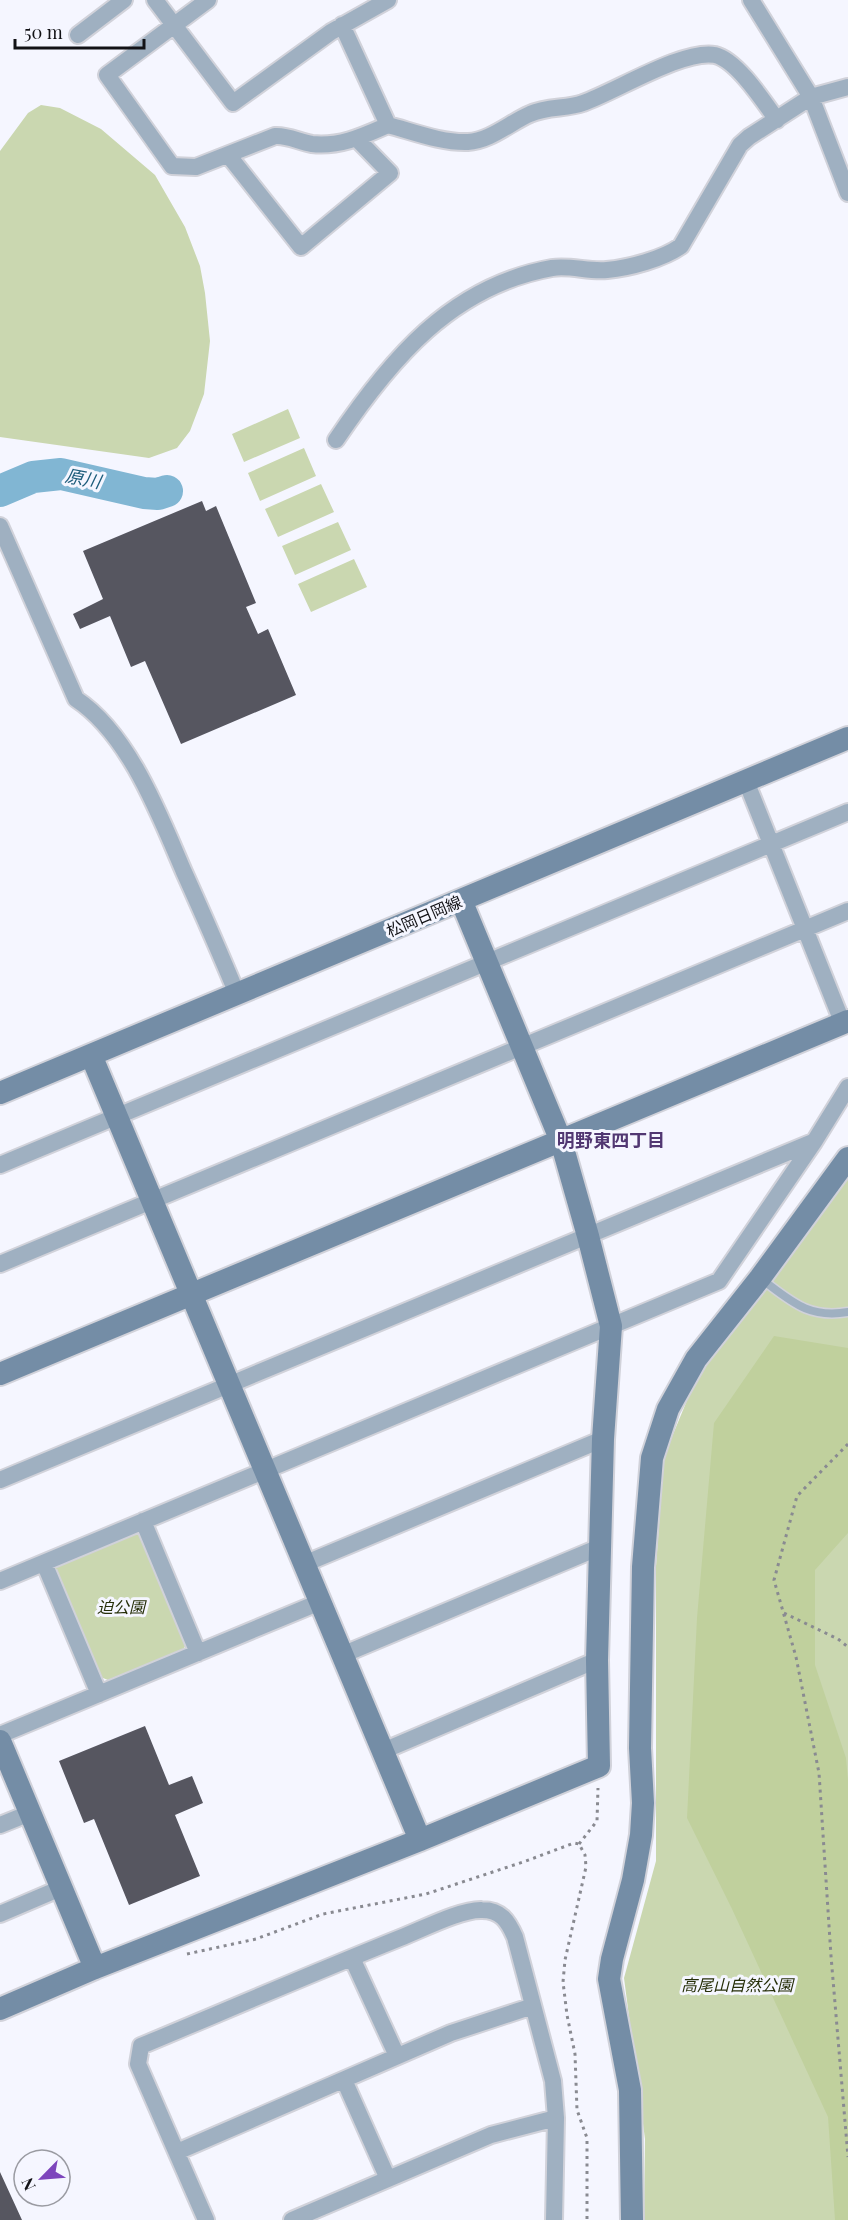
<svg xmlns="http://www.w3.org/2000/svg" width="848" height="2220" viewBox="0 0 848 2220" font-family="'Playfair Display','Noto Sans JP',serif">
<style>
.green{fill:#cad7b0}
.forest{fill:#c0d09d}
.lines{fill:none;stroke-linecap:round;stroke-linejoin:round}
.river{stroke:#81b6d3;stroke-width:32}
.building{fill:#565660}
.lane-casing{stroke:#d1d2da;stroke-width:11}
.street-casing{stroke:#d1d2da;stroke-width:20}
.secondary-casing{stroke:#d1d2da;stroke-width:26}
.path{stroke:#898a91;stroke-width:3;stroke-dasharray:3 4.5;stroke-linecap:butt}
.lane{stroke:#9fb0c1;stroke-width:8}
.street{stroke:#9fb0c1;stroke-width:16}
.secondary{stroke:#748da6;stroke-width:22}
.labels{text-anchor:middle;stroke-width:6;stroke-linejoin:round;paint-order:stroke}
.street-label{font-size:16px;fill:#121216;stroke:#f5f6ff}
.park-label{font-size:16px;font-style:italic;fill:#262f09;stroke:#f5f6ff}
.water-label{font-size:18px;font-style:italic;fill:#1e5d7c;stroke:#f5f6ff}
.neighbourhood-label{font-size:18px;font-weight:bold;fill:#513772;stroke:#f5f6ff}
</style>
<rect width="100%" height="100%" fill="#f5f6ff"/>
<path class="green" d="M 41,105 L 60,108 L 101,129 L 155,175 L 185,227 L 200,266 L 205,293 L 210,341 L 204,394 L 190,431 L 177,448 L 149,458 L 0,437 L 0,151 L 28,113 Z
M 288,409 L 300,438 L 244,462 L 232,434 Z
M 304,448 L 316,476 L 260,501 L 248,473 Z
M 321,484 L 334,512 L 278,537 L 265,509 Z
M 338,522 L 351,550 L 295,575 L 282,546 Z
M 354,559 L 367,587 L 311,612 L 298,584 Z
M 848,1178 L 848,2220 L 644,2220 L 645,2139 L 624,1978 L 656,1861 L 656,1566 L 664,1456 L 700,1369 Z
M 133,1532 L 142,1535 L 187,1640 L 184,1649 L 108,1680 L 98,1676 L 54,1573 L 56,1564 Z"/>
<path class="forest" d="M 774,1336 L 848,1348 L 848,1533 L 815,1570 L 815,1665 L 846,1758 L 848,1780 L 848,2220 L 835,2220 L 828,2117 L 732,1909 L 687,1818 L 697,1618 L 714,1423 Z"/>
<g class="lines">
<path class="river" d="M 0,491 L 33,477 L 61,474 L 144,493 L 158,494 L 167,491"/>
</g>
<path class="building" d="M 202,501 L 206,511 L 216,506 L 256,603 L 246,607 L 258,634 L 268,629 L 296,695 L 181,744 L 145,661 L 131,667 L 110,616 L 80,629 L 73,614 L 103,599 L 83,551 Z
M 145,1726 L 169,1785 L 192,1776 L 203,1803 L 175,1815 L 200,1876 L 129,1905 L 94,1819 L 84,1823 L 59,1761 Z
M 0,2172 L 22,2220 L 0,2220 Z"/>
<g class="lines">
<defs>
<path id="lane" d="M 760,1278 C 791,1301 808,1319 848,1312"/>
<path id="street" d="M 155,0 L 233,103 L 331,32 L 388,0
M 208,0 L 107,75 L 172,166 L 196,167 L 275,136 C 288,135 299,142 312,144 C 340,147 363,136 388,125
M 751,0 L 811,97 L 848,193
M 342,25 L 388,125 C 414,132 442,143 468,142 C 490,141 511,122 530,114 C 547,106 567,109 583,103 C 615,92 683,49 715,55 C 737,60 764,102 777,120
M 78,35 L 124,0
M 229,156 L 301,247 L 390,173 L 357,139
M 336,440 C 390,360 451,286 552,268 C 570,265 589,272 607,270 C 629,268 663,259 681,246 L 740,145 L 749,137 L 811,97 L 848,87
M 0,526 L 76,699 C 129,734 159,814 184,872 C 202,912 220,953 237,994
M 746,781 L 843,1024
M 0,1165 L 848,812
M 0,1264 L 848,911
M 0,1480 L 813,1142
M 143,1521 L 198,1653
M 44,1563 L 99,1694
M 304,1564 L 603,1439
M 0,1581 L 719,1281 L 814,1142 L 848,1087
M 342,1655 L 600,1547
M 0,1735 L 320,1602
M 383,1751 L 597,1660
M 0,1825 L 30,1813
M 0,1914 L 61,1888
M 352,1958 L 397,2056
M 344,2080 L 388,2179
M 177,2152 L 451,2033 L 533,2006
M 206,2220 L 138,2064 L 141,2046 C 227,2010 313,1973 400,1938 C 421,1930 461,1909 482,1910 C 501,1910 508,1921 515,1937 L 553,2081 L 556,2118 L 554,2220
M 292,2220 L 491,2135 L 556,2118"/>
<path id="secondary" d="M 91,1055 L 420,1840
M 0,1093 L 848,738
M 0,1374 L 848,1021
M 0,1741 L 95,1968
M 0,2009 L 95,1968 L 420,1840 L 599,1766 L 597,1660 L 603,1439 L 611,1326 L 588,1236 L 561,1141 L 461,900
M 632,2220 L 630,2090 L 609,1979 L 612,1959 L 633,1880 L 641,1835 L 643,1803 L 640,1748 L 643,1567 L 652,1458 L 668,1409 L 696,1359 L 760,1278 L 848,1158"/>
</defs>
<use href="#lane" class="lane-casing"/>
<use href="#street" class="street-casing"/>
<use href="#secondary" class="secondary-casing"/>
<path class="path" d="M 848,1444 L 797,1496 L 774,1580 L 796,1657 L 819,1773 L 831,1956 L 848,2157
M 784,1613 L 838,1639 L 848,1647
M 579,1844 L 597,1821 L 598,1788
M 187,1954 L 256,1939 L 323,1914 L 426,1894 L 526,1861 L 574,1843 L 579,1844 L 585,1855 L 586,1867 L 565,1960 L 563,1982 L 567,2015 L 575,2054 L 577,2110 L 587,2138 L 587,2220"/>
<use href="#lane" class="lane"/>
<use href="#street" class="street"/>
<use href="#secondary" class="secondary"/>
</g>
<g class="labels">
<g class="street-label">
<text transform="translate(424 916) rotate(-23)" y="6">松岡日岡線</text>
</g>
<g class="park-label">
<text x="121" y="1613">迫公園</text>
<text x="737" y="1991">高尾山自然公園</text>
</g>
<g class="water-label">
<text transform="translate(83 479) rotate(11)" y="6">原川</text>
</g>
<g class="neighbourhood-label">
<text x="611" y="1147">明野東四丁目</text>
</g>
</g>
<g transform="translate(42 2178) rotate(245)"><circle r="28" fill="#f5f6ff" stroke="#9a9ba2" stroke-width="1.5"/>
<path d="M0-4.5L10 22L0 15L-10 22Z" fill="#7d45bc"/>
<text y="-9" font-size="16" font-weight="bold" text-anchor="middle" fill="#121216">N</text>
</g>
<path d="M15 39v9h129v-9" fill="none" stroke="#121216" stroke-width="3"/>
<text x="24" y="39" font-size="18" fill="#121216" stroke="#f5f6ff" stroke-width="4.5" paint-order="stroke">50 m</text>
</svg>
